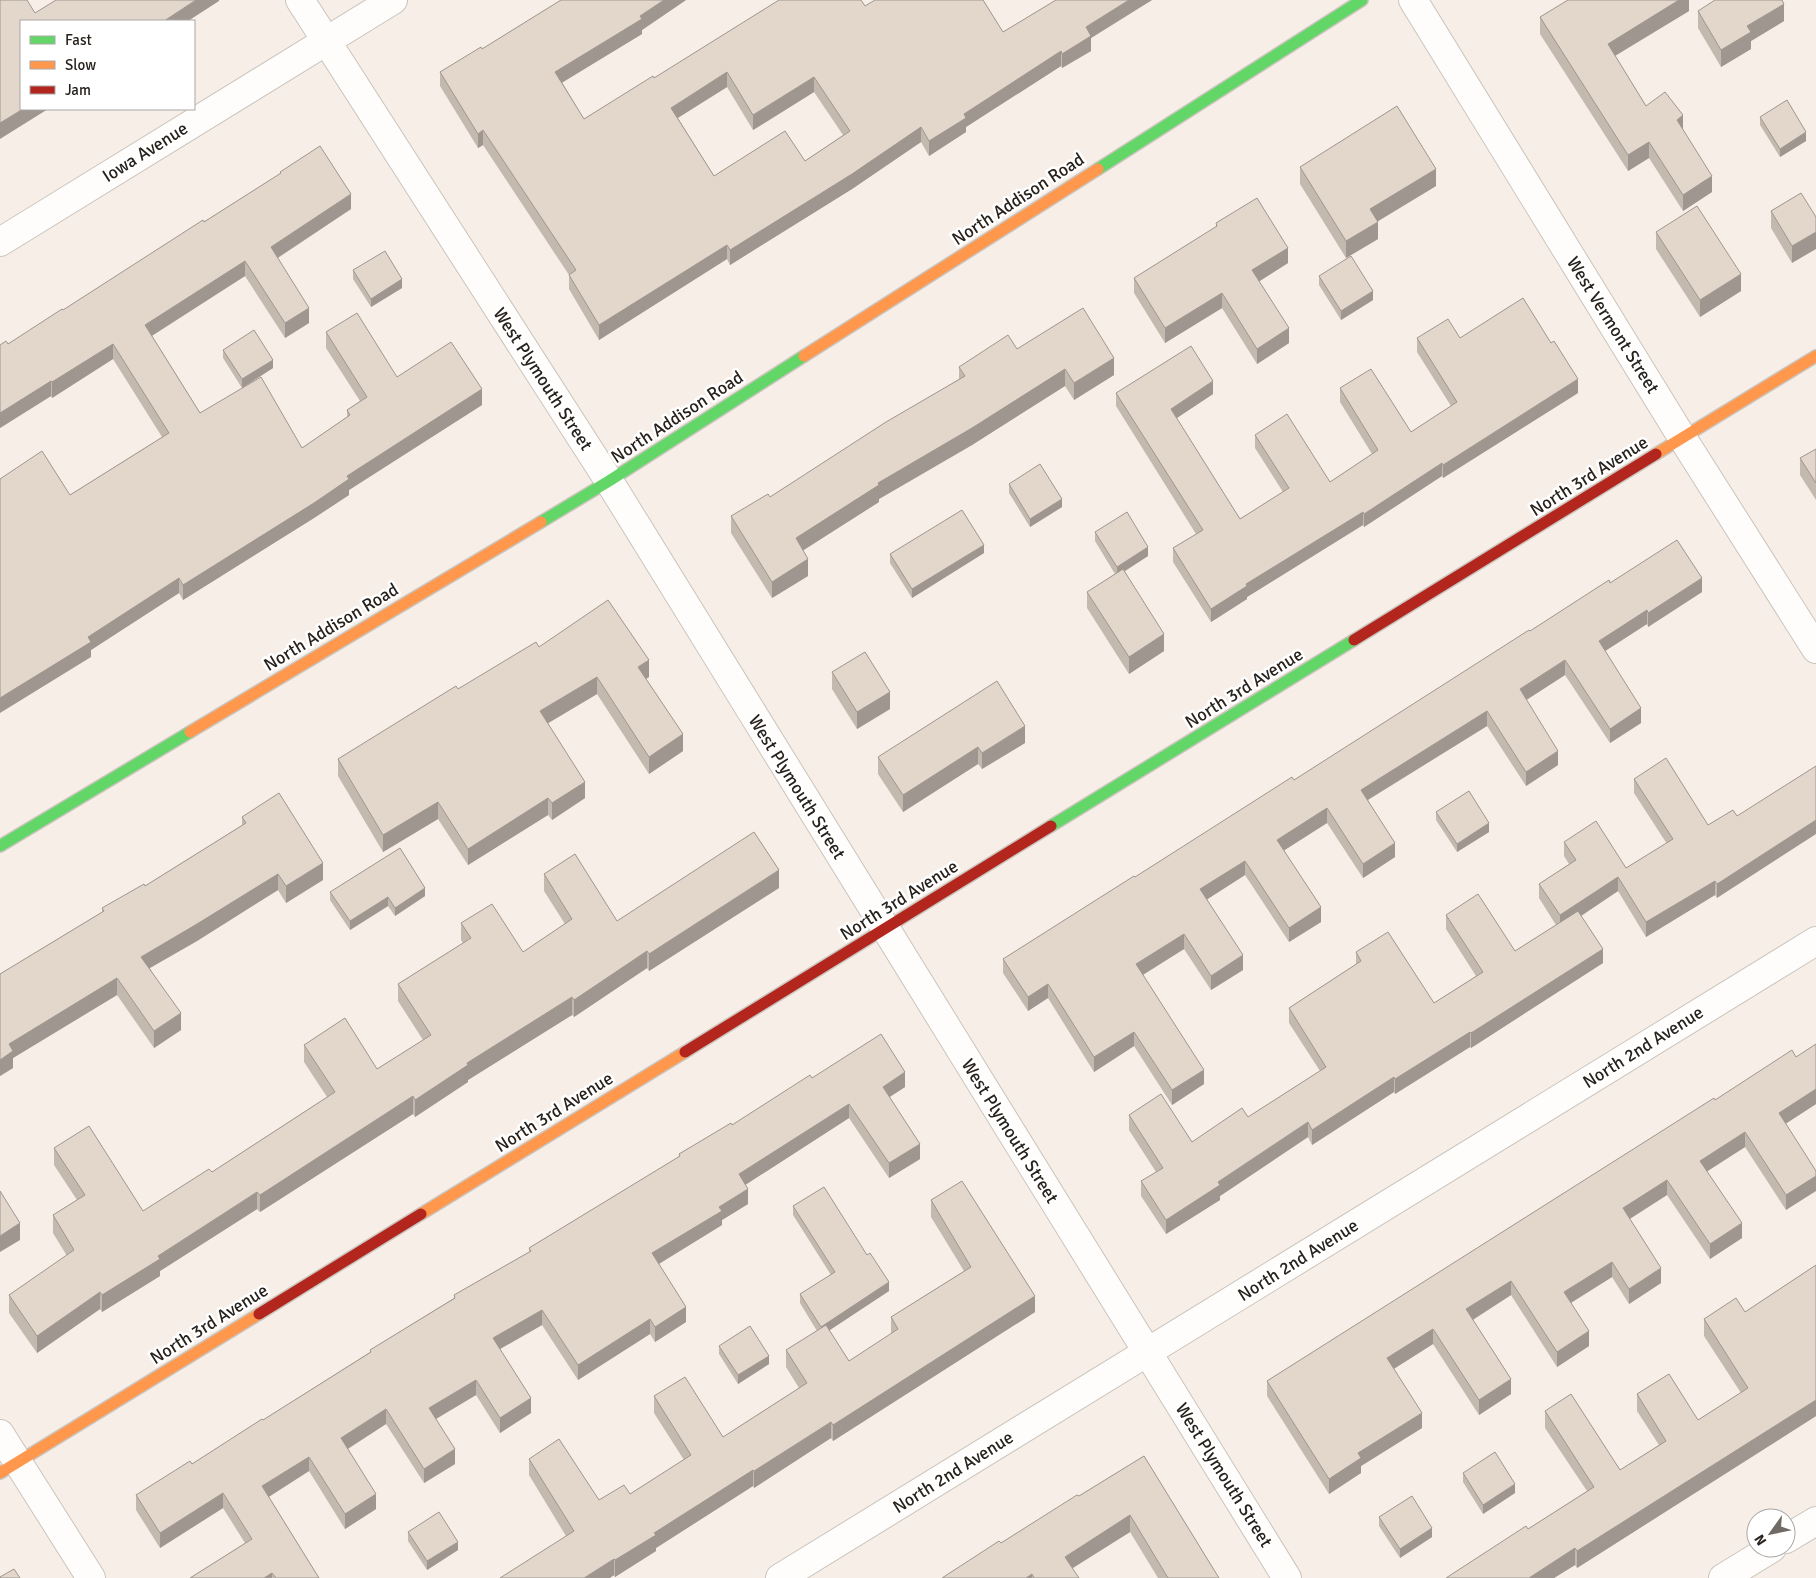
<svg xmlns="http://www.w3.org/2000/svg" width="1816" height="1578" viewBox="0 0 1816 1578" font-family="Signika,sans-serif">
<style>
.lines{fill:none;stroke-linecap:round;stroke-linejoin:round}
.street-casing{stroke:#cac4bd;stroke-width:30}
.fast-casing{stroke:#cac4bd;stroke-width:14}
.slow-casing{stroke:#cac4bd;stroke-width:14}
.jam-casing{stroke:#cac4bd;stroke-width:14}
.street{stroke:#fefdfb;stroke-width:28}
.fast{stroke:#63d668;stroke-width:11}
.slow{stroke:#ff974d;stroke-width:11}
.jam{stroke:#b3261e;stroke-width:11}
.wall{fill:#c3b9af;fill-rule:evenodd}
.shaded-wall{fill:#9f968f}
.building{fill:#e3d7cc;stroke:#9f968f;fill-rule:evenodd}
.labels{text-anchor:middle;stroke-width:5;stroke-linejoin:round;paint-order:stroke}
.street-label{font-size:18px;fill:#28221d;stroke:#fff}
</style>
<rect width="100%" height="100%" fill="#f7efe7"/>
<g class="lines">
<defs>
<path id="street" d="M 300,0 L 609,481 L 1287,1578
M 1413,0 L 1683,439 L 1816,649
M 0,242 L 393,0
M 0,1434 L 91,1578
M 1786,1539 L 1816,1521
M 780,1578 L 1816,941
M 1723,1578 L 1772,1548"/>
<path id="fast" d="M 1098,169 L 1362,0
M 541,522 L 609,481 L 804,356
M 1051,826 L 1354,640
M 0,846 L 190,732"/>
<path id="slow" d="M 804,356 L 1098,169
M 1656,454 L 1816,356
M 190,732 L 541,522
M 421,1214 L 685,1052
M 0,1473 L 259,1314"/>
<path id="jam" d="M 1354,640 L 1656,454
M 685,1052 L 1051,826
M 259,1314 L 421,1214"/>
</defs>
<use href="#street" class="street-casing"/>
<use href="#fast" class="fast-casing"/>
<use href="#slow" class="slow-casing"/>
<use href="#jam" class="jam-casing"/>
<use href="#street" class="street"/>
<use href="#fast" class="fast"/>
<use href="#slow" class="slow"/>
<use href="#jam" class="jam"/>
</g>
<path class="wall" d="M 561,0 L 686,0 L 642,30 L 642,34 L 562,82 L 584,119 L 654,78 L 865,6 L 1003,32 L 1056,0 L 1152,0 L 1091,38 L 1091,51 L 1062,68 L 1061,66 L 966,127 L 966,132 L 929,156 L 921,142 L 852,189 L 730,265 L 727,259 L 599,340 L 569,289 L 569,275 L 483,145 L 478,148 L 440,86 L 440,72 L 482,49 ZM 727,87 L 753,130 L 814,92 L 843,135 L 805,161 L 714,176 L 678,118 Z
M 1689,0 L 1689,11 L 1615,56 L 1646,106 L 1683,129 L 1712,192 L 1683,211 L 1649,158 L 1628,171 L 1540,34 L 1540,17 Z
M 1698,11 L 1784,21 L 1751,41 L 1751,49 L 1721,67 L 1698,28 Z
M 1760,117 L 1806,141 L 1780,157 L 1760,125 Z
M 1300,167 L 1436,186 L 1378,221 L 1378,239 L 1346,258 L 1300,184 Z
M 280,172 L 351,209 L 278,258 L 309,323 L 285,338 L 245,276 L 152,336 L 200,413 L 302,448 L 347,417 L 347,410 L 360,401 L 326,348 L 326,332 L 397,377 L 482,405 L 349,490 L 349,495 L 314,518 L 183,600 L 179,593 L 91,650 L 91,657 L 70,495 L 162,437 L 113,359 L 52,398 L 51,396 L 0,428 L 0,345 L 8,344 L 63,310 L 280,174 Z
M 1801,193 L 1792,263 L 1771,228 L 1771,211 Z
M 1216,223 L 1288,263 L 1259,281 L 1289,343 L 1257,364 L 1222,308 L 1165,343 L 1134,293 L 1134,278 L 1216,227 Z
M 1656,232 L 1741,291 L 1700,317 L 1656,249 Z
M 353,270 L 402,288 L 371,307 L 353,279 Z
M 1319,276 L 1373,300 L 1341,320 L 1319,285 Z
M 1417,338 L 1460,338 L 1578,393 L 1443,478 L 1442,476 L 1364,527 L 1363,525 L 1247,597 L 1247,599 L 1211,622 L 1173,562 L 1173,548 L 1196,534 L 1116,406 L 1116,393 L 1213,394 L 1176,418 L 1240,519 L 1283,492 L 1255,448 L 1255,435 L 1330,482 L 1372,454 L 1340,402 L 1340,388 L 1411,432 L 1451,406 L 1417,352 Z
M 1017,349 L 1114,375 L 1074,400 L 1065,386 L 972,445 L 879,499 L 879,502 L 803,550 L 808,576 L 772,598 L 731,533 L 731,516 L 770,497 L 959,379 L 959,367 Z
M 223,350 L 273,368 L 242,388 L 223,358 Z
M 1816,449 L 1816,500 L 1800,475 L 1800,458 Z
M 1009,484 L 1062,507 L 1030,527 L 1009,493 Z
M 1095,532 L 1148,556 L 1125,571 L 1164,651 L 1129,674 L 1087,608 L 1087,592 L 1115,574 L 1095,541 Z
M 984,553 L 912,598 L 890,563 L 890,554 Z
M 1610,583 L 1702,592 L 1648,627 L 1647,624 L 1605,651 L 1641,723 L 1610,743 L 1565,675 L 1526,700 L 1558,765 L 1526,786 L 1487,726 L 1368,800 L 1395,857 L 1363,878 L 1327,823 L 1284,850 L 1321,922 L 1289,942 L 1245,875 L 1207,899 L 1243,970 L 1211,990 L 1184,949 L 1143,975 L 1204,1084 L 1172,1105 L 1134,1046 L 1094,1072 L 1048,998 L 1028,1011 L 1003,973 L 1003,959 L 1294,780 L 1530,631 Z
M 539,647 L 649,677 L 646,679 L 683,751 L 649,774 L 597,694 L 548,723 L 585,798 L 552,820 L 548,815 L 468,865 L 438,819 L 383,852 L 338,776 L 338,759 L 458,689 Z
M 832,672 L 890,709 L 857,729 L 832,689 Z
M 1025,743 L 982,769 L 978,764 L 903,812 L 878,774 L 878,757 Z
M 1634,779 L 1708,825 L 1733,810 L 1717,898 L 1715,895 L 1646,937 L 1618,891 L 1581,916 L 1603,963 L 1471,1048 L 1470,1047 L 1395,1094 L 1394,1092 L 1312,1145 L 1308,1137 L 1220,1196 L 1220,1200 L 1166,1234 L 1141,1196 L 1141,1181 L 1156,1172 L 1129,1130 L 1129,1115 L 1192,1142 L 1248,1117 L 1320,1071 L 1289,1023 L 1289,1008 L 1356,964 L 1356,952 L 1434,1003 L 1476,976 L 1446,929 L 1446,915 L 1515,951 L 1556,925 L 1539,898 L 1539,884 L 1569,864 L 1564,856 L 1564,842 L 1626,868 L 1667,844 L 1634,793 Z
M 1436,812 L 1489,832 L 1457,852 L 1436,820 Z
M 242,817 L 323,880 L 286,903 L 278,890 L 197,941 L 150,968 L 181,1030 L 154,1048 L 117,995 L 13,1058 L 13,1068 L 0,1076 L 0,974 L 102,912 L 102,908 L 145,886 L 242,825 Z
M 544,874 L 617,921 L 779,888 L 649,971 L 647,968 L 574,1017 L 572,1015 L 468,1080 L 468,1082 L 415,1117 L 413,1114 L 260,1212 L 257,1209 L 160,1271 L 160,1276 L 102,1312 L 100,1309 L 37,1353 L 9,1313 L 9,1295 L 67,1256 L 53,1233 L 53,1215 L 77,1200 L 54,1165 L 54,1148 L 143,1211 L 212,1172 L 327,1097 L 304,1062 L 304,1045 L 377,1069 L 423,1040 L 398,1001 L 398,984 L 463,943 L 461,940 L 461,923 L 523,952 L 565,924 L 544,891 Z
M 330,892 L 425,896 L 395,916 L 388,906 L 350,930 L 330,900 Z
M 1816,1044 L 1816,1104 L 1785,1124 L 1816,1171 L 1786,1210 L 1745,1147 L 1707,1171 L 1742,1238 L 1710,1259 L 1667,1195 L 1630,1219 L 1661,1283 L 1629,1304 L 1612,1277 L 1571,1303 L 1589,1346 L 1557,1367 L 1511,1295 L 1473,1320 L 1511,1394 L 1479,1415 L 1433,1344 L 1394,1369 L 1422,1428 L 1361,1466 L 1361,1473 L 1329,1494 L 1267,1396 L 1267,1381 L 1715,1100 L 1796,1057 Z
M 812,1078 L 905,1087 L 890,1097 L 920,1159 L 889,1178 L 849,1118 L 745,1185 L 748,1204 L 722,1220 L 722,1225 L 659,1264 L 686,1322 L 655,1342 L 650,1334 L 578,1380 L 542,1325 L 500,1349 L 531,1413 L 500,1433 L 476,1395 L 436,1419 L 455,1464 L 424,1483 L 386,1424 L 348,1449 L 376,1509 L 345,1529 L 309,1471 L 269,1497 L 319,1578 L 190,1578 L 245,1543 L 223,1508 L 160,1548 L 136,1510 L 136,1495 L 192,1464 L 263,1420 L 370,1352 L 370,1350 L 454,1298 L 454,1295 L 529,1252 L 529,1248 L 679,1157 L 679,1154 L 732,1125 Z
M 931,1200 L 1035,1312 L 833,1441 L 831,1438 L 754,1488 L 753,1486 L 656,1548 L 656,1551 L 615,1577 L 566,1536 L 529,1475 L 529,1459 L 599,1500 L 630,1494 L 684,1460 L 654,1413 L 654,1396 L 723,1437 L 799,1388 L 786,1367 L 786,1350 L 817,1331 L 800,1303 L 800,1294 L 831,1275 L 793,1215 L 793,1206 L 889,1291 L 829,1330 L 849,1361 L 891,1334 L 891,1317 L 964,1271 L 931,1217 Z
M 1816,1265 L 1816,1416 L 1577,1568 L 1575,1565 L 1554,1578 L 1446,1578 L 1528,1529 L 1587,1491 L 1545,1428 L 1545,1411 L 1620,1470 L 1659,1445 L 1637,1411 L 1637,1394 L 1698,1420 L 1741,1393 L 1704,1336 L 1704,1319 L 1745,1312 Z
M 719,1346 L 769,1364 L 738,1384 L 719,1354 Z
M 1144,1456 L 1219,1578 L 1158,1578 L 1130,1532 L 1072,1568 L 1079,1578 L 942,1578 L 1079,1496 Z
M 1463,1473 L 1515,1493 L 1483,1514 L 1463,1482 Z
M 1379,1517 L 1432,1537 L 1400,1558 L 1379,1526 Z
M 408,1532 L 458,1550 L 427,1570 L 408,1541 Z"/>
<path class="shaded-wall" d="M 196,0 L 219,0 L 219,1 L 188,21 L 164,21 Z
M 664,0 L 686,0 L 642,30 L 642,34 L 555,87 L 555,72 Z
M 1129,0 L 1152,0 L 1091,38 L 1091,51 L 1062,68 L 1062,54 L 1086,27 Z
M 1679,0 L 1689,0 L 1689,11 L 1608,60 L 1608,44 Z
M 1784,4 L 1784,21 L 1751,41 L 1751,49 L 1721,67 L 1721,50 L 1747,26 Z
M 1061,51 L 1061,66 L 966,127 L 966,132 L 929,156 L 929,141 L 964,114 Z
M 727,72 L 727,87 L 671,122 L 671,108 Z
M 814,77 L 814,92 L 753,130 L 753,115 Z
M 23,109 L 48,109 L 0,139 L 0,123 Z
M 1683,115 L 1683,132 L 1677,120 Z
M 921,127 L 921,142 L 852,189 L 730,265 L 730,250 Z
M 483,130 L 483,145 L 478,148 L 478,134 Z
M 1806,132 L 1806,141 L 1780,157 L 1780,149 Z
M 1649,142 L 1649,158 L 1628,171 L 1628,155 Z
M 1436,169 L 1436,186 L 1370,226 L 1370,209 Z
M 1712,176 L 1712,192 L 1683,211 L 1683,195 Z
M 351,194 L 351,209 L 271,262 L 271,247 Z
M 1378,222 L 1378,239 L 1346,258 L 1346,241 Z
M 1816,232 L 1816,249 L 1792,263 L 1792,246 Z
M 727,245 L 727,259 L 599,340 L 599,325 Z
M 1288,248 L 1288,263 L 1252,286 L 1252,270 Z
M 245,261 L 245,276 L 145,340 L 145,325 Z
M 1741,274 L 1741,291 L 1700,317 L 1700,300 Z
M 402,279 L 402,288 L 371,307 L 371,299 Z
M 1373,291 L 1373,300 L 1341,320 L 1341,311 Z
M 1222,293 L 1222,308 L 1165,343 L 1165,328 Z
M 309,308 L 309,323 L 285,338 L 285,323 Z
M 1289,328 L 1289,343 L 1257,364 L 1257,349 Z
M 113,344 L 113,359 L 52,398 L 52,382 Z
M 1114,358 L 1114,375 L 1074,400 L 1074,383 Z
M 273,360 L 273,368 L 242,388 L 242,379 Z
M 1065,369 L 1065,386 L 972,445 L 879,499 L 879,502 L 796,555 L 796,538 L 878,483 Z
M 1578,379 L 1578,393 L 1443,478 L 1443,465 Z
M 51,381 L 51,396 L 0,428 L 0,413 Z
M 1213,381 L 1213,394 L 1171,422 L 1171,409 Z
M 482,389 L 482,405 L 349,490 L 349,495 L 314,518 L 183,600 L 183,585 L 347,476 Z
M 1442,463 L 1442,476 L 1364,527 L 1364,514 Z
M 1062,499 L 1062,507 L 1030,527 L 1030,519 Z
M 1363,512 L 1363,525 L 1247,597 L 1247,599 L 1211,622 L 1211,609 L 1246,584 Z
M 984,545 L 984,553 L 912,598 L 912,589 Z
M 1148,547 L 1148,556 L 1117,576 L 1117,567 Z
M 808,559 L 808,576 L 772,598 L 772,582 Z
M 179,578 L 179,593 L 91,650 L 91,657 L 0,713 L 0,698 L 88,637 Z
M 1702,578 L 1702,592 L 1648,627 L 1648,613 Z
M 1647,610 L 1647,624 L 1599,655 L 1599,641 Z
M 1164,634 L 1164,651 L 1129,674 L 1129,657 Z
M 649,660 L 649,677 L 638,684 L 638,667 Z
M 1565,660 L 1565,675 L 1520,704 L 1520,689 Z
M 597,677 L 597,694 L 540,728 L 540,711 Z
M 890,692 L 890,709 L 857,729 L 857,712 Z
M 1641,708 L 1641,723 L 1610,743 L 1610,729 Z
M 1487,711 L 1487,726 L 1361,804 L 1361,790 Z
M 1025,726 L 1025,743 L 982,769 L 982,753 Z
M 683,734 L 683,751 L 649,774 L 649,757 Z
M 978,747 L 978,764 L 903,812 L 903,795 Z
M 1558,751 L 1558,765 L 1526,786 L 1526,772 Z
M 585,782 L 585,798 L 552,820 L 552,803 Z
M 548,798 L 548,815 L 468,865 L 468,849 Z
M 438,802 L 438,819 L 383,852 L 383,835 Z
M 1327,808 L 1327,823 L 1277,855 L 1277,840 Z
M 1816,820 L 1816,834 L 1717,898 L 1717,884 Z
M 1489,823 L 1489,832 L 1457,852 L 1457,844 Z
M 1395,843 L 1395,857 L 1363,878 L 1363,864 Z
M 1245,861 L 1245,875 L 1200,904 L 1200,889 Z
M 323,863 L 323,880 L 286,903 L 286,886 Z
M 779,870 L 779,888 L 649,971 L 649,954 Z
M 278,874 L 278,890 L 197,941 L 141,973 L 141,957 Z
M 1618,877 L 1618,891 L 1560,930 L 1560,915 Z
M 1715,881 L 1715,895 L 1646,937 L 1646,922 Z
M 425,888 L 425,896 L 395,916 L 395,908 Z
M 388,897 L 388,906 L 350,930 L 350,921 Z
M 1321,907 L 1321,922 L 1289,942 L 1289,928 Z
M 1184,934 L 1184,949 L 1136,979 L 1136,964 Z
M 1603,949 L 1603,963 L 1471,1048 L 1471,1033 Z
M 647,951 L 647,968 L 574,1017 L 574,1000 Z
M 1243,955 L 1243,970 L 1211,990 L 1211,976 Z
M 117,978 L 117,995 L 13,1058 L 13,1068 L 0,1076 L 0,1060 L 9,1044 Z
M 1048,984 L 1048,998 L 1028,1011 L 1028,997 Z
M 572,997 L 572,1015 L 468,1080 L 468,1082 L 415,1117 L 415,1100 L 467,1063 Z
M 181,1013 L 181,1030 L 154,1048 L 154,1031 Z
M 1134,1032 L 1134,1046 L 1094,1072 L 1094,1057 Z
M 1470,1032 L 1470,1047 L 1395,1094 L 1395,1079 Z
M 1204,1070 L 1204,1084 L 1172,1105 L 1172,1090 Z
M 905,1072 L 905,1087 L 883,1101 L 883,1087 Z
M 1394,1077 L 1394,1092 L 1312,1145 L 1312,1130 Z
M 1816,1089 L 1816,1104 L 1779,1128 L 1779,1113 Z
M 413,1096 L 413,1114 L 260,1212 L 260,1195 Z
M 849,1104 L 849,1118 L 739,1189 L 739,1174 Z
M 1308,1122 L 1308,1137 L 1220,1196 L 1220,1200 L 1166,1234 L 1166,1220 L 1218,1182 Z
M 1745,1132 L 1745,1147 L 1700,1176 L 1700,1161 Z
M 920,1144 L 920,1159 L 889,1178 L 889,1163 Z
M 1816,1176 L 1816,1191 L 1786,1210 L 1786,1195 Z
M 1667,1180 L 1667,1195 L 1623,1223 L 1623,1208 Z
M 748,1189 L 748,1204 L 722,1220 L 722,1225 L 652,1268 L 652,1253 L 719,1207 Z
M 257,1192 L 257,1209 L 160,1271 L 160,1276 L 102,1312 L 102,1295 L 158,1256 Z
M 20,1223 L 20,1240 L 0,1252 L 0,1236 Z
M 1742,1223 L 1742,1238 L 1710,1259 L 1710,1244 Z
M 1612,1262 L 1612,1277 L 1564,1307 L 1564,1292 Z
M 1661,1268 L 1661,1283 L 1629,1304 L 1629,1289 Z
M 1511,1281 L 1511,1295 L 1466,1324 L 1466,1309 Z
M 889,1282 L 889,1291 L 821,1336 L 821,1327 Z
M 100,1292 L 100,1309 L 37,1353 L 37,1336 Z
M 1035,1296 L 1035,1312 L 833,1441 L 833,1425 Z
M 686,1307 L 686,1322 L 655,1342 L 655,1327 Z
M 542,1310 L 542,1325 L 493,1353 L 493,1338 Z
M 650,1319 L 650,1334 L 578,1380 L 578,1365 Z
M 1433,1329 L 1433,1344 L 1387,1373 L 1387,1358 Z
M 1589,1331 L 1589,1346 L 1557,1367 L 1557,1352 Z
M 769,1356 L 769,1364 L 738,1384 L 738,1375 Z
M 1511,1379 L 1511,1394 L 1479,1415 L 1479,1400 Z
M 476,1380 L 476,1395 L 429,1423 L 429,1408 Z
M 531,1398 L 531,1413 L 500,1433 L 500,1418 Z
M 1816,1400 L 1816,1416 L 1577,1568 L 1577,1551 Z
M 386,1409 L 386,1424 L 341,1453 L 341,1438 Z
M 1422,1413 L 1422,1428 L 1361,1466 L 1361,1473 L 1329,1494 L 1329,1479 L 1358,1453 Z
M 831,1422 L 831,1438 L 754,1488 L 754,1471 Z
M 455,1449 L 455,1464 L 424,1483 L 424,1469 Z
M 309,1457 L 309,1471 L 262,1501 L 262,1486 Z
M 753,1470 L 753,1486 L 656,1548 L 656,1551 L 615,1577 L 615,1560 L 654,1533 Z
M 1515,1484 L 1515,1493 L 1483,1514 L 1483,1505 Z
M 223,1493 L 223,1508 L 160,1548 L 160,1533 Z
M 376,1494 L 376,1509 L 345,1529 L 345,1514 Z
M 1130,1515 L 1130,1532 L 1065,1573 L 1065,1557 Z
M 1432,1528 L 1432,1537 L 1400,1558 L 1400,1549 Z
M 458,1542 L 458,1550 L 427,1570 L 427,1561 Z
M 1575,1548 L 1575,1565 L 1554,1578 L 1529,1578 Z
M 614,1559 L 614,1575 L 610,1578 L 584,1578 Z
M 272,1573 L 272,1578 L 264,1578 Z
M 1032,1574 L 1032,1578 L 1026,1578 Z"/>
<path class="building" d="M 0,0 L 27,0 L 35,13 L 56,0 L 196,0 L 164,21 L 21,21 L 21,109 L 23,109 L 0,123 Z
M 561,0 L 664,0 L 640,16 L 642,19 L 555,72 L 584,119 L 653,76 L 654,78 L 779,0 L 861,0 L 865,6 L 875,0 L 983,0 L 1003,32 L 1056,0 L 1129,0 L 1086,27 L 1091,36 L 1062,54 L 1061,51 L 964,114 L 966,118 L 929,141 L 921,127 L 852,174 L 730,250 L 727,245 L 599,325 L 569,275 L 576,270 L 483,130 L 478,134 L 440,72 L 481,47 L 482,49 ZM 727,72 L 753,115 L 814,77 L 850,131 L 805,161 L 785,131 L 714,176 L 671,108 Z
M 1568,0 L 1679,0 L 1608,44 L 1646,106 L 1665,92 L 1683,115 L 1677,120 L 1712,176 L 1683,195 L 1649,142 L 1628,155 L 1540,17 Z
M 1715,0 L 1782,0 L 1784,4 L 1747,26 L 1751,32 L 1721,50 L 1698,11 Z
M 1787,100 L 1806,132 L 1780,149 L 1760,117 Z
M 1397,106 L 1436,169 L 1370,209 L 1378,222 L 1346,241 L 1300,167 Z
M 320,146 L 351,194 L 271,247 L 309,308 L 285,323 L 245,261 L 145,325 L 200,413 L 261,377 L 302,448 L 350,415 L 347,410 L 367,397 L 326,332 L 357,313 L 397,377 L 451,342 L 482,389 L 347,476 L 349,479 L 314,503 L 183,585 L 179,578 L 88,637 L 91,642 L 0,698 L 0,479 L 42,451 L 70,495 L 169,433 L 113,344 L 52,382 L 51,381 L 0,413 L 0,345 L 6,341 L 8,344 L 62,309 L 63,310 L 203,220 L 204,222 L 281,173 L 280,172 Z
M 1801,193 L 1816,217 L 1816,232 L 1792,246 L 1771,211 Z
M 1257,198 L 1288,248 L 1252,270 L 1289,328 L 1257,349 L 1222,293 L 1165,328 L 1134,278 L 1217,226 L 1216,223 Z
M 1697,206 L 1741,274 L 1700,300 L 1656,232 Z
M 385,251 L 402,279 L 371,299 L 353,270 Z
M 1351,256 L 1373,291 L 1341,311 L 1319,276 Z
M 1523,298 L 1551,343 L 1554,341 L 1578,379 L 1443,465 L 1442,463 L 1364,514 L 1363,512 L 1246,584 L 1247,586 L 1211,609 L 1173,548 L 1203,530 L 1116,393 L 1191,346 L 1213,381 L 1171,409 L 1240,519 L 1289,488 L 1255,435 L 1287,414 L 1330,482 L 1378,450 L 1340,388 L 1371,369 L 1411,432 L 1457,402 L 1417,338 L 1448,319 L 1460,338 Z
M 1083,308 L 1114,358 L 1074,383 L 1065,369 L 972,428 L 878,483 L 879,485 L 796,538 L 808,559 L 772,582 L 731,516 L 768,494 L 770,497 L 886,422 L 965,376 L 959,367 L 1008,335 L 1017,349 Z
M 254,330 L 273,360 L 242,379 L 223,350 Z
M 1816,449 L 1816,483 L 1800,458 Z
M 1040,464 L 1062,499 L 1030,519 L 1009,484 Z
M 962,510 L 984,545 L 912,589 L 890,554 Z
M 1127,512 L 1148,547 L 1117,567 L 1095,532 Z
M 1677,540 L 1702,578 L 1648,613 L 1647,610 L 1599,641 L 1641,708 L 1610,729 L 1565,660 L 1520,689 L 1558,751 L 1526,772 L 1487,711 L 1361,790 L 1395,843 L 1363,864 L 1327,808 L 1277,840 L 1321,907 L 1289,928 L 1245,861 L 1200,889 L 1243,955 L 1211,976 L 1184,934 L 1136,964 L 1204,1070 L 1172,1090 L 1134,1032 L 1094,1057 L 1048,984 L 1028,997 L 1003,959 L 1134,876 L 1135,877 L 1292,777 L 1294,780 L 1529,630 L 1530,631 L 1609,580 L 1610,583 Z
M 1123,569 L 1164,634 L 1129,657 L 1087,592 Z
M 608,600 L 649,660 L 638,667 L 683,734 L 649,757 L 597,677 L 540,711 L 585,782 L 552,803 L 548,798 L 468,849 L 438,802 L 383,835 L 338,759 L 456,686 L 458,689 L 536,642 L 539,647 Z
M 865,652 L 890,692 L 857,712 L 832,672 Z
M 997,681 L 1025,726 L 982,753 L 978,747 L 903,795 L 878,757 Z
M 1666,758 L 1708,825 L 1733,810 L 1737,816 L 1816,766 L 1816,820 L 1717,884 L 1715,881 L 1646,922 L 1618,877 L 1560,915 L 1539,884 L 1576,860 L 1564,842 L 1596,821 L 1626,868 L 1673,839 L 1634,779 Z
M 1469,791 L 1489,823 L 1457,844 L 1436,812 Z
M 279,793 L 323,863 L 286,886 L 278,874 L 197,924 L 141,957 L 181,1013 L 154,1031 L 117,978 L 9,1044 L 13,1051 L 0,1060 L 0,974 L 104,911 L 102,908 L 144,884 L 145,886 L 246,823 L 242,817 Z
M 754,832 L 779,870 L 649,954 L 647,951 L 574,1000 L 572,997 L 467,1063 L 468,1065 L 415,1100 L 413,1096 L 260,1195 L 257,1192 L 158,1256 L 160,1259 L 102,1295 L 100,1292 L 37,1336 L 9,1295 L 74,1250 L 53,1215 L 85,1195 L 54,1148 L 89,1126 L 143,1211 L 209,1169 L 212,1172 L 335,1092 L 304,1045 L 345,1018 L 377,1069 L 431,1035 L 398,984 L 471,938 L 461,923 L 492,904 L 523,952 L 572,919 L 544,874 L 575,854 L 617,921 Z
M 400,848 L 425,888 L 395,908 L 388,897 L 350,921 L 330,892 Z
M 1478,894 L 1515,951 L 1578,911 L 1603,949 L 1471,1033 L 1470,1032 L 1395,1079 L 1394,1077 L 1312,1130 L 1308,1122 L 1218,1182 L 1220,1185 L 1166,1220 L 1141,1181 L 1163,1168 L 1129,1115 L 1161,1094 L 1192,1142 L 1242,1108 L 1248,1117 L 1326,1067 L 1289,1008 L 1361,961 L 1356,952 L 1388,932 L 1434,1003 L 1483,972 L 1446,915 Z
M 881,1034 L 905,1072 L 883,1087 L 920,1144 L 889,1163 L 849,1104 L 739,1174 L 748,1189 L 719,1207 L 722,1211 L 652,1253 L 686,1307 L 655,1327 L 650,1319 L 578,1365 L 542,1310 L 493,1338 L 531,1398 L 500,1418 L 476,1380 L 429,1408 L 455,1449 L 424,1469 L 386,1409 L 341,1438 L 376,1494 L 345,1514 L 309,1457 L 262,1486 L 319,1578 L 276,1578 L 272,1573 L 264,1578 L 190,1578 L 252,1539 L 223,1493 L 160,1533 L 136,1495 L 190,1461 L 192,1464 L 262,1419 L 263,1420 L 371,1352 L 370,1350 L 455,1298 L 454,1295 L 531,1251 L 529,1248 L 680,1156 L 679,1154 L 731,1123 L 732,1125 L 810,1075 L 812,1078 Z
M 1816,1044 L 1816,1089 L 1779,1113 L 1816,1171 L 1816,1176 L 1786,1195 L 1745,1132 L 1700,1161 L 1742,1223 L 1710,1244 L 1667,1180 L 1623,1208 L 1661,1268 L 1629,1289 L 1612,1262 L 1564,1292 L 1589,1331 L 1557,1352 L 1511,1281 L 1466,1309 L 1511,1379 L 1479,1400 L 1433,1329 L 1387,1358 L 1422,1413 L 1358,1453 L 1361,1458 L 1329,1479 L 1267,1381 L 1714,1098 L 1715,1100 L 1792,1050 L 1796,1057 Z
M 962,1181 L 1035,1296 L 833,1425 L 831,1422 L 754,1471 L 753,1470 L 654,1533 L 656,1535 L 615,1560 L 614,1559 L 584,1578 L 500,1578 L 574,1531 L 529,1459 L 559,1439 L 599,1500 L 624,1485 L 630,1494 L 691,1455 L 654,1396 L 685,1377 L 723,1437 L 807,1383 L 786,1350 L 826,1325 L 849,1361 L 898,1329 L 891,1317 L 971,1267 L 931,1200 Z
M 824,1187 L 867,1255 L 870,1253 L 889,1282 L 821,1327 L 800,1294 L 835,1272 L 793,1206 Z
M 0,1191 L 20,1223 L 0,1236 Z
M 1816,1265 L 1816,1400 L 1577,1551 L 1575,1548 L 1529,1578 L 1446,1578 L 1526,1526 L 1528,1529 L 1594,1487 L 1545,1411 L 1571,1394 L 1620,1470 L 1666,1441 L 1637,1394 L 1669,1374 L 1698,1420 L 1748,1388 L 1704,1319 L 1736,1298 L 1745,1312 Z
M 750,1326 L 769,1356 L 738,1375 L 719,1346 Z
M 1495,1452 L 1515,1484 L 1483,1505 L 1463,1473 Z
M 1144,1456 L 1219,1578 L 1168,1578 L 1130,1515 L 1065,1557 L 1079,1578 L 1034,1578 L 1032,1574 L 1026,1578 L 942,1578 L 999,1541 L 1001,1543 L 1077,1495 L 1079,1496 Z
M 1412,1496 L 1432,1528 L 1400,1549 L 1379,1517 Z
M 439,1512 L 458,1542 L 427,1561 L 408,1532 Z
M 14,1569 L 20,1578 L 0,1578 L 0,1577 Z"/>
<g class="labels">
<g class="street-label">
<text transform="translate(145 152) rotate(-32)" y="6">Iowa Avenue</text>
<text transform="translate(1018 199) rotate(-33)" y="6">North Addison Road</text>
<text transform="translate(1613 325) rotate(58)" y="6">West Vermont Street</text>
<text transform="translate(543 379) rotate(57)" y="6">West Plymouth Street</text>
<text transform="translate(677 417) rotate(-33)" y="6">North Addison Road</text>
<text transform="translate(1589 476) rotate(-32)" y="6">North 3rd Avenue</text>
<text transform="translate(331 627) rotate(-31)" y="6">North Addison Road</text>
<text transform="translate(1244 688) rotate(-32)" y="6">North 3rd Avenue</text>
<text transform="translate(797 787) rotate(58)" y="6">West Plymouth Street</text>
<text transform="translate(899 900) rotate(-32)" y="6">North 3rd Avenue</text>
<text transform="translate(1643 1047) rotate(-32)" y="6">North 2nd Avenue</text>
<text transform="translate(554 1112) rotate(-32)" y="6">North 3rd Avenue</text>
<text transform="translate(1010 1131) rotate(58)" y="6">West Plymouth Street</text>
<text transform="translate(1298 1260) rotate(-32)" y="6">North 2nd Avenue</text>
<text transform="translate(209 1324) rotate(-32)" y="6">North 3rd Avenue</text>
<text transform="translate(953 1472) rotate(-32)" y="6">North 2nd Avenue</text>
<text transform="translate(1224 1475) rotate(58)" y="6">West Plymouth Street</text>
</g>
</g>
<rect x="20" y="20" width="175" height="90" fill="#ffffff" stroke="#a9a7a5"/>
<rect x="30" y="36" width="25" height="8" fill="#63d668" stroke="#a9a7a5"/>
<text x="65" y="45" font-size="15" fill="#28221d">Fast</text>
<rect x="30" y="61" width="25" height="8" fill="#ff974d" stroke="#a9a7a5"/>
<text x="65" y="70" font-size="15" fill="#28221d">Slow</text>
<rect x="30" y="86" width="25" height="8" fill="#b3261e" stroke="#a9a7a5"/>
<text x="65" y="95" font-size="15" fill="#28221d">Jam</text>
<g transform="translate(1771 1533) rotate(237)"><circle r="24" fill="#ffffff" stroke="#a9a7a5"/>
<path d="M0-4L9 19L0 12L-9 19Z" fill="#706a64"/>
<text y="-8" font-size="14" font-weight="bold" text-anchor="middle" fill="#28221d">N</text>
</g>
</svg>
